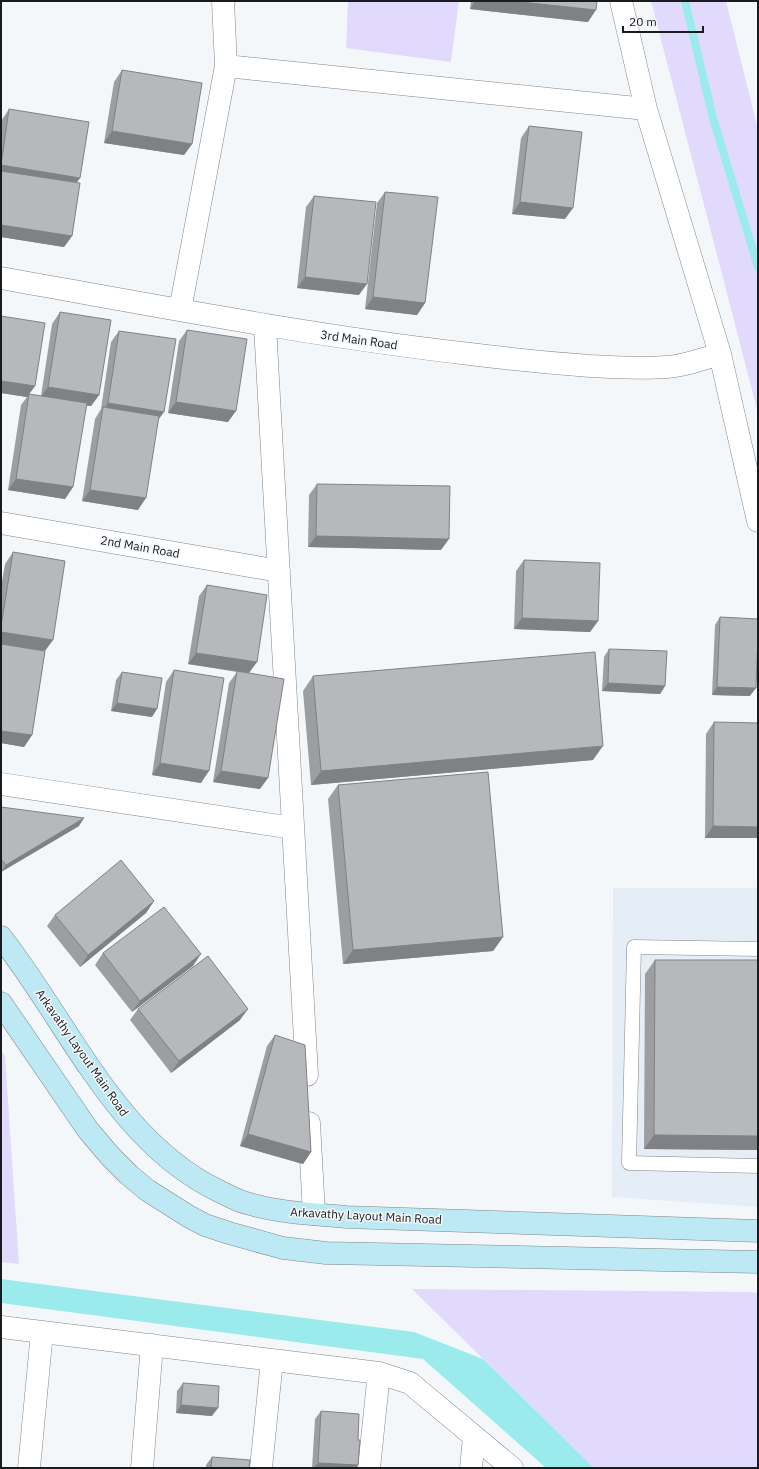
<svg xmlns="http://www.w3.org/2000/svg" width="759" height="1469" viewBox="0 0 759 1469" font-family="'IBM Plex Sans',sans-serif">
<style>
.built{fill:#e5eef7}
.green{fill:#e2dafd}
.water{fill:#9bebec}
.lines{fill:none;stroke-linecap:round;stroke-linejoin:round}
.stream{stroke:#9bebec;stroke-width:8}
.lane-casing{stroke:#828588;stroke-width:15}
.street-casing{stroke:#828588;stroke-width:23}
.secondary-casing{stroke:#828588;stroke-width:23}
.lane{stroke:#fff;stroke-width:14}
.street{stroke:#fff;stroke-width:22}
.secondary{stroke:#bce9f4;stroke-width:22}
.wall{fill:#9d9ea2}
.shaded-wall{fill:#808184}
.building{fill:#b7b8bc;stroke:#808184}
.labels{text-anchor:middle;stroke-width:3;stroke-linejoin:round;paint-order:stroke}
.street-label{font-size:12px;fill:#1a1b1c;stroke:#f4f7fa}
</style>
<rect width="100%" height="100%" fill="#f4f7fa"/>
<path class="built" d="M 613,888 L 758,888 L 758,1207 L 612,1197 Z"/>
<path class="green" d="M 348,1 L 459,1 L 451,62 L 346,48 Z
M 651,1 L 726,1 L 758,129 L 758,413 Z
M 1,1051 L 5,1056 L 19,1264 L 1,1262 Z
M 412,1289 L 748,1292 L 758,1293 L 758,1468 L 594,1468 Z"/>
<path class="water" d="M 1,1279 L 414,1332 L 483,1359 L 594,1468 L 546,1468 L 423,1359 L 1,1303 Z"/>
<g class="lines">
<path class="stream" d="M 685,1 L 713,118 L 758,267"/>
<defs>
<path id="lane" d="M 758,949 L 634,947 L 629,1163 L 758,1166"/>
<path id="street" d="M 621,1 L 646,109 L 720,354 L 758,521
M 226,66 L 646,109
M 1,278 C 157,306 313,336 470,354 C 510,359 550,363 590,366 C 615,367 641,369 667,367 C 685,366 702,359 720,354
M 180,310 L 226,66 L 223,1
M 265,326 L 307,1075
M 1,523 L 279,571
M 1,784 L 293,828
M 309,1123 L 314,1214
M 1,1327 L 379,1373 L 410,1383 L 512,1468
M 29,1468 L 42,1332
M 142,1468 L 152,1345
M 261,1468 L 272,1360
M 369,1468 L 379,1373
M 471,1468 L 474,1437"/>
<path id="secondary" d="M 1,937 C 68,1022 117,1143 219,1191 C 229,1196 239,1202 250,1204 C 281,1213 314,1214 346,1217 L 758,1231
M 1,1003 L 88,1130 L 110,1156 L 129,1175 L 147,1190 L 188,1216 L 205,1225 L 229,1233 L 283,1248 L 326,1253 L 758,1262"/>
</defs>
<use href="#lane" class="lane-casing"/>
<use href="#street" class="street-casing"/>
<use href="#secondary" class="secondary-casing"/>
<use href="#lane" class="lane"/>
<use href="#street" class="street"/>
<use href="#secondary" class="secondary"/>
</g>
<path class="wall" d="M 471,1 L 597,1 L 588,22 L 470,9 Z
M 122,70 L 192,144 L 184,155 L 104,143 L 114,82 Z
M 9,109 L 76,183 L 72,236 L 64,247 L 1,237 L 1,121 Z
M 529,126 L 565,219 L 512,214 L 521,138 Z
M 385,192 L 425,303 L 417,315 L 365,309 L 377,203 Z
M 314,196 L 359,295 L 297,288 L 306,207 Z
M 60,312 L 99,395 L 91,406 L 86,406 L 73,487 L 65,499 L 8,490 L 21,405 L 27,397 L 1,393 L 1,316 L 35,386 L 29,394 L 41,396 L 52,324 Z
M 187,330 L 228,422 L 168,413 L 179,341 Z
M 119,331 L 158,420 L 138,510 L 82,501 L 95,419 L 101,409 L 111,342 Z
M 317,484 L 441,550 L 308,547 L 309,495 Z
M 13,552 L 45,651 L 32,735 L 24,747 L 1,743 L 1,587 L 5,564 Z
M 524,560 L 598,621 L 590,632 L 514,629 L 516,571 Z
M 207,585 L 249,673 L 260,789 L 213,782 L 229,683 L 237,672 L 188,664 L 199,596 Z
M 720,617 L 750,696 L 712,695 L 715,625 Z
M 609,649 L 665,686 L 660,694 L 602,691 L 604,657 Z
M 174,670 L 201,783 L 152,775 L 166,682 Z
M 122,672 L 152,717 L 111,711 L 116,680 Z
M 313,676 L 593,760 L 311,785 L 303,691 Z
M 714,722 L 758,838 L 705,838 L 706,734 Z
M 338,785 L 503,937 L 493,951 L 343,964 L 328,799 Z
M 1,807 L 79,826 L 1,872 Z
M 154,901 L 146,913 L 80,967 L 47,926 L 55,915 Z
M 103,953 L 193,966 L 132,1012 L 95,965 Z
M 655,960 L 758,1150 L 644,1149 L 645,974 Z
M 138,1009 L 240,1020 L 171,1073 L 130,1020 Z
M 275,1035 L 311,1152 L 303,1164 L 240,1146 L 267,1046 Z
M 183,1383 L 212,1416 L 176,1413 L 177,1391 Z
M 321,1411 L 358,1440 L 358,1465 L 356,1468 L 312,1468 L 315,1419 Z
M 212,1457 L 249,1468 L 206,1468 L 206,1465 Z"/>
<path class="shaded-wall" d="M 475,1 L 512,1 L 596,10 L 588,22 L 470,9 Z
M 112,131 L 192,144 L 184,155 L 104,143 Z
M 1,165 L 80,178 L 72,189 L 1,178 Z
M 520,202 L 573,208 L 565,219 L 512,214 Z
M 1,225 L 72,236 L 64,247 L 1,237 Z
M 305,277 L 367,284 L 359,295 L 297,288 Z
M 373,297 L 425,303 L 417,315 L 365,309 Z
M 1,381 L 35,386 L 27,397 L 1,393 Z
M 48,387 L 99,395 L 91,406 L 40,398 Z
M 176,402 L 236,411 L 228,422 L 168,413 Z
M 108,403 L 164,412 L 156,423 L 102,412 Z
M 16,479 L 73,487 L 65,499 L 8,490 Z
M 90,490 L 146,498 L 138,510 L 82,501 Z
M 316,536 L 449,539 L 441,550 L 308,547 Z
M 522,618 L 598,621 L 590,632 L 514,629 Z
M 1,632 L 53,640 L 45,651 L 1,644 Z
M 196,653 L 257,662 L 249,673 L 188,664 Z
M 608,683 L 665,686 L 660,694 L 602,691 Z
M 717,687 L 756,688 L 750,696 L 712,695 Z
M 117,703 L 157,709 L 152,717 L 111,711 Z
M 1,731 L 32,735 L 24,747 L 1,743 Z
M 603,746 L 593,760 L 311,785 L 321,771 Z
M 160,763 L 209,771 L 201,783 L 152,775 Z
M 221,771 L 268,778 L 260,789 L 213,782 Z
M 84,818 L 79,826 L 1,872 L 6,865 Z
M 713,826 L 758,827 L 758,838 L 705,838 Z
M 154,901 L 146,913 L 80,967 L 88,955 Z
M 503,937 L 493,951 L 343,964 L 353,950 Z
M 201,954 L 193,966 L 132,1012 L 140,1001 Z
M 248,1009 L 240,1020 L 171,1073 L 179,1061 Z
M 248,1134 L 311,1152 L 303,1164 L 240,1146 Z
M 654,1135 L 758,1136 L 758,1150 L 644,1149 Z
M 181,1405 L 218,1408 L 212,1416 L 176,1413 Z
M 318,1463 L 358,1465 L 356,1468 L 314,1468 Z"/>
<path class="building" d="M 512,1 L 597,1 L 596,10 Z
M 122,70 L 202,83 L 192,144 L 112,131 Z
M 9,109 L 89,122 L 80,178 L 1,165 Z
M 529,126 L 582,132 L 573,208 L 520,202 Z
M 1,171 L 80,183 L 72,236 L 1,225 Z
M 385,192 L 438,197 L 425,303 L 373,297 Z
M 314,196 L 376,202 L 367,284 L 305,277 Z
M 60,312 L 111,320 L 99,395 L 48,387 Z
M 1,316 L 45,323 L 35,386 L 1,381 Z
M 187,330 L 247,339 L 236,411 L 176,402 Z
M 119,331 L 176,339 L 164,412 L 108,403 Z
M 29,394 L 87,403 L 73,487 L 16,479 Z
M 103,407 L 159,416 L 146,498 L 90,490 Z
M 317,484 L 450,486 L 449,539 L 316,536 Z
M 13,552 L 65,561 L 53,640 L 1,632 L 1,626 Z
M 524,560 L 600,563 L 598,621 L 522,618 Z
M 207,585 L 267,595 L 257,662 L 196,653 Z
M 720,617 L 758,619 L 758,637 L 756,688 L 717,687 Z
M 1,644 L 45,651 L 32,735 L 1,731 Z
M 609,649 L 667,651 L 665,686 L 608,683 Z
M 595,652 L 603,746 L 321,771 L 313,676 Z
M 174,670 L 224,678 L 209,771 L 160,763 Z
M 237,671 L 284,679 L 268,778 L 221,771 Z
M 122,672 L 162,678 L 157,709 L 117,703 Z
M 714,722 L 758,723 L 758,827 L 713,826 Z
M 488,772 L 503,937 L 353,950 L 338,785 Z
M 1,807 L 84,818 L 6,865 L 1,859 Z
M 121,860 L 154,901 L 88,955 L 55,915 Z
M 164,907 L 201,954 L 140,1001 L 103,953 Z
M 208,956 L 248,1009 L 179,1061 L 138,1009 Z
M 655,960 L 758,960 L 758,1136 L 654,1135 Z
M 275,1035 L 305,1045 L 311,1152 L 248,1134 Z
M 183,1383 L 219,1386 L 218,1408 L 181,1405 Z
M 321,1411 L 359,1414 L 358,1440 L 360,1440 L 358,1465 L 318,1463 Z
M 212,1457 L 250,1460 L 249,1468 L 211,1468 Z"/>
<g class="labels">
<g class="street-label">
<text transform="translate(359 340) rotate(8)" y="4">3rd Main Road</text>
<text transform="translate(140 547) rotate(10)" y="4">2nd Main Road</text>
<text transform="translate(82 1053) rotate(55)" y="4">Arkavathy Layout Main Road</text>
<text transform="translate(366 1216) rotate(3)" y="4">Arkavathy Layout Main Road</text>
</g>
</g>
<rect width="759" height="1469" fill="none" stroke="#1a1b1c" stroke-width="4"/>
<path d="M623 26v6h80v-6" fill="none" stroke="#1a1b1c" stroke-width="2"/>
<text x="629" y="26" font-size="12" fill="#1a1b1c" stroke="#f4f7fa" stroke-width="3" paint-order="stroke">20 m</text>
</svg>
